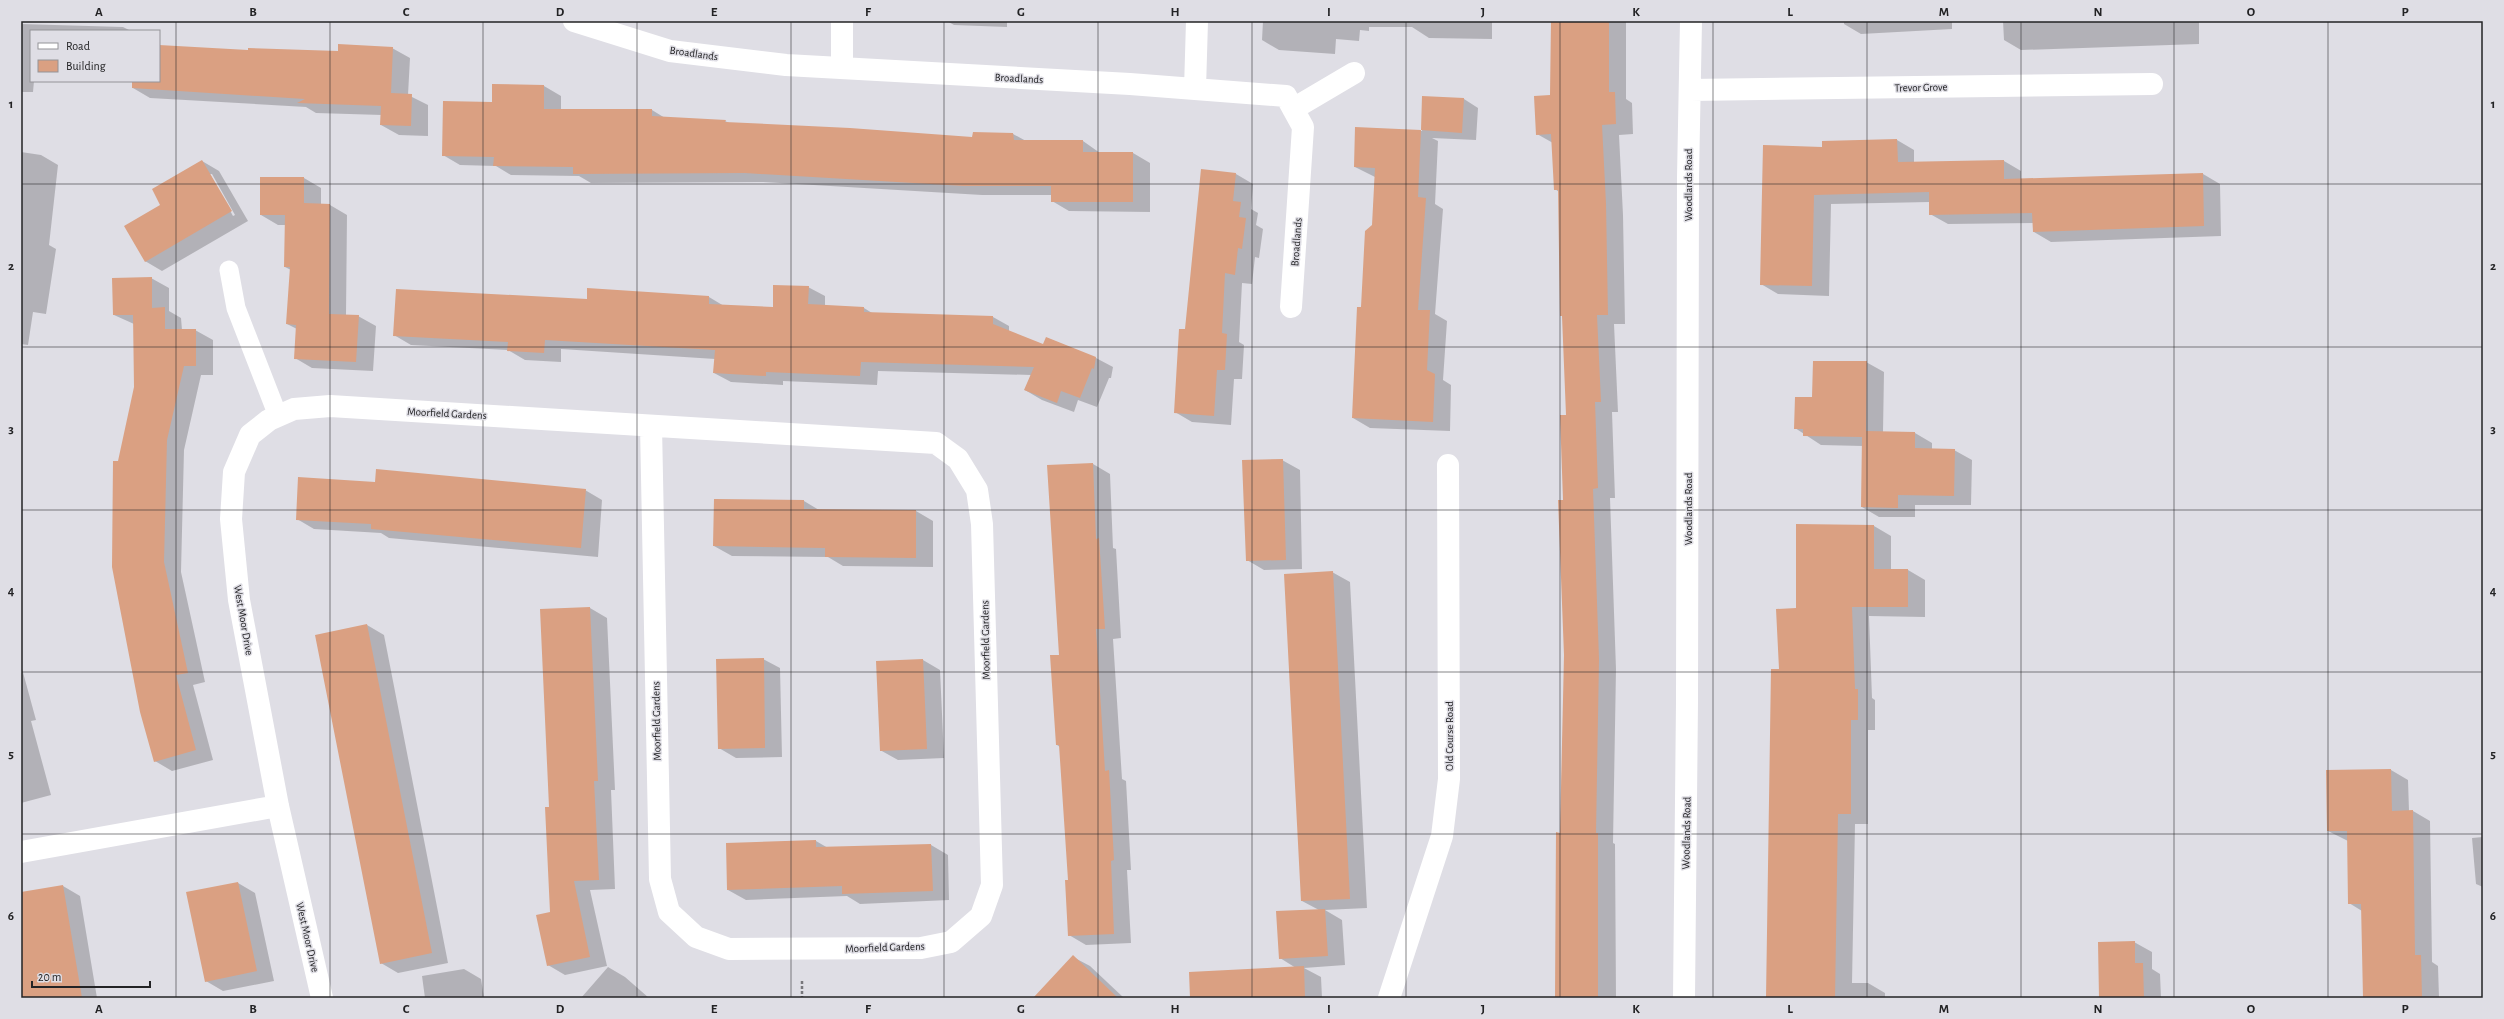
<svg xmlns="http://www.w3.org/2000/svg" width="2504" height="1019" viewBox="0 0 2504 1019" font-family="'Alegreya Sans',sans-serif">
<style>
.shadow{fill:#0003;fill-rule:evenodd}
.building{fill:#daa082}
.lines{fill:none;stroke-linecap:round;stroke-linejoin:round}
.path{stroke:#78777c;stroke-width:2.5;stroke-dasharray:3 2;stroke-linecap:butt}
.lane{stroke:#fff;stroke-width:19}
.street{stroke:#fff;stroke-width:22}
.grid{fill:none;stroke:#232325;stroke-width:1;stroke-opacity:0.55}
.labels{text-anchor:middle;stroke-width:3;stroke-linejoin:round;paint-order:stroke}
.street-label{font-size:11px;fill:#232325;stroke:#dfdee5}
.neatline{fill:none;stroke:#232325;stroke-width:1.5}
.grid-label{font-size:13px;text-anchor:middle;font-weight:bold;fill:#232325}
</style>
<rect width="100%" height="100%" fill="#dfdee5"/>
<path class="shadow" d="M 947,21 L 1007,21 L 1007,27 L 954,25 Z
M 1263,21 L 1492,21 L 1492,39 L 1429,38 L 1412,27 L 1369,27 L 1369,31 L 1360,30 L 1359,41 L 1336,39 L 1335,54 L 1279,50 L 1262,40 Z
M 1552,21 L 1626,21 L 1626,99 L 1632,103 L 1633,134 L 1619,135 L 1623,215 L 1625,324 L 1614,324 L 1618,412 L 1612,412 L 1615,498 L 1610,498 L 1616,669 L 1613,843 L 1615,844 L 1616,998 L 1543,998 L 1556,997 L 1565,655 L 1564,501 L 1567,416 L 1559,192 L 1555,189 L 1553,143 L 1537,134 L 1551,96 Z
M 1844,21 L 1952,21 L 1952,29 L 1861,34 L 1844,24 Z
M 2003,21 L 2199,21 L 2199,44 L 2021,50 L 2004,40 Z
M 21,24 L 123,27 L 131,31 L 31,31 L 31,81 L 34,81 L 33,92 L 21,92 Z
M 159,46 L 249,51 L 339,52 L 392,48 L 410,58 L 408,95 L 428,105 L 428,136 L 399,135 L 381,125 L 382,115 L 316,113 L 306,107 L 150,98 L 133,88 L 133,81 L 159,81 Z
M 493,85 L 544,86 L 561,96 L 561,110 L 652,110 L 665,118 L 725,121 L 729,123 L 973,138 L 974,133 L 1013,134 L 1026,141 L 1083,141 L 1100,153 L 1133,153 L 1150,163 L 1150,212 L 1069,211 L 1052,201 L 1052,195 L 982,195 L 763,182 L 591,183 L 579,176 L 511,175 L 496,166 L 460,165 L 443,155 L 493,103 Z
M 1423,97 L 1464,99 L 1478,108 L 1476,140 L 1432,138 L 1438,141 L 1435,204 L 1443,209 L 1435,314 L 1447,321 L 1443,380 L 1451,385 L 1450,431 L 1370,428 L 1353,418 L 1362,308 L 1373,225 L 1375,177 L 1355,167 L 1356,128 L 1422,131 Z
M 1897,140 L 1914,150 L 1914,163 L 2004,161 L 2021,171 L 2021,180 L 2203,174 L 2220,184 L 2221,236 L 2051,242 L 2034,232 L 2034,223 L 1948,224 L 1930,214 L 1930,202 L 1831,204 L 1829,296 L 1778,294 L 1761,284 L 1823,148 Z
M 21,152 L 41,155 L 58,165 L 49,245 L 56,249 L 46,314 L 33,312 L 28,345 L 21,344 Z
M 202,161 L 219,171 L 248,221 L 162,271 L 145,261 L 162,205 ZM 210,174 L 212,174 L 235,215 L 233,216 Z
M 1202,170 L 1236,174 L 1253,184 L 1251,209 L 1258,213 L 1256,225 L 1263,229 L 1259,258 L 1255,257 L 1252,284 L 1242,283 L 1239,342 L 1244,345 L 1242,379 L 1234,379 L 1231,425 L 1192,422 L 1175,412 L 1186,330 Z
M 261,178 L 304,178 L 321,188 L 321,205 L 330,205 L 347,215 L 346,316 L 358,316 L 376,326 L 373,371 L 312,368 L 295,358 L 297,329 L 287,324 L 291,270 L 285,267 L 286,225 L 278,225 L 261,215 Z
M 151,278 L 169,288 L 169,311 L 181,318 L 182,330 L 195,330 L 213,340 L 213,375 L 201,375 L 184,450 L 181,572 L 205,682 L 193,685 L 213,760 L 172,771 L 155,761 L 119,462 L 135,387 L 134,324 L 114,315 Z
M 808,287 L 825,296 L 825,306 L 864,308 L 872,313 L 993,317 L 1009,326 L 1009,332 L 1044,345 L 1047,338 L 1096,358 L 1113,367 L 1111,378 L 1109,378 L 1097,407 L 1078,400 L 1074,412 L 1042,400 L 1025,390 L 1031,375 L 878,371 L 877,385 L 783,381 L 783,385 L 731,382 L 714,373 L 715,359 L 561,349 L 561,362 L 525,360 L 508,350 L 411,345 L 394,335 L 588,301 L 588,289 L 709,297 L 724,306 L 774,308 Z
M 1866,362 L 1884,372 L 1883,432 L 1915,433 L 1932,443 L 1932,449 L 1954,450 L 1972,460 L 1971,505 L 1915,505 L 1915,517 L 1879,517 L 1862,507 L 1863,446 L 1821,445 L 1795,428 L 1813,398 Z
M 1282,460 L 1300,470 L 1302,569 L 1264,570 L 1247,560 Z
M 1093,464 L 1110,474 L 1113,548 L 1116,549 L 1121,638 L 1113,639 L 1122,779 L 1126,781 L 1131,870 L 1127,870 L 1131,943 L 1086,945 L 1069,935 L 1069,881 L 1060,747 L 1057,745 L 1060,655 Z
M 377,470 L 585,490 L 602,500 L 598,557 L 389,538 L 381,533 L 314,529 L 297,519 L 376,483 Z
M 804,501 L 819,510 L 916,511 L 933,521 L 933,567 L 843,566 L 828,557 L 732,556 L 714,546 Z
M 1797,525 L 1874,526 L 1891,536 L 1891,570 L 1908,570 L 1925,580 L 1925,617 L 1869,616 L 1872,698 L 1875,700 L 1875,730 L 1868,730 L 1868,824 L 1855,824 L 1852,983 L 1868,983 L 1885,993 L 1885,998 L 1767,998 L 1780,670 L 1797,609 Z
M 1332,572 L 1350,582 L 1367,908 L 1325,910 L 1342,920 L 1345,965 L 1304,968 L 1321,977 L 1322,998 L 1250,998 L 1296,968 L 1280,958 L 1319,910 L 1302,901 Z
M 590,608 L 607,618 L 615,790 L 611,790 L 615,889 L 590,890 L 607,966 L 565,975 L 548,965 L 551,913 L 550,808 L 541,610 Z
M 367,625 L 384,635 L 448,963 L 398,973 L 381,963 Z
M 763,659 L 780,668 L 782,757 L 736,758 L 719,748 Z
M 923,660 L 940,670 L 944,758 L 898,760 L 880,750 Z
M 21,665 L 36,720 L 31,721 L 51,795 L 21,803 Z
M 2391,770 L 2408,780 L 2409,811 L 2413,811 L 2430,821 L 2432,962 L 2438,966 L 2439,998 L 2364,998 L 2362,911 L 2349,903 L 2348,841 L 2328,831 Z
M 2483,837 L 2483,887 L 2476,884 L 2472,838 Z
M 816,841 L 828,848 L 931,845 L 948,855 L 949,900 L 860,904 L 847,896 L 746,900 L 728,890 Z
M 238,883 L 255,893 L 274,981 L 223,991 L 206,981 Z
M 63,886 L 80,896 L 97,998 L 21,998 L 21,893 Z
M 2134,942 L 2152,952 L 2152,969 L 2160,974 L 2161,998 L 2100,998 Z
M 1073,957 L 1090,966 L 1124,998 L 1034,998 Z
M 608,967 L 625,977 L 649,998 L 581,998 Z
M 464,969 L 481,979 L 484,998 L 425,998 L 422,976 Z"/>
<path class="building" d="M 1551,21 L 1609,21 L 1609,92 L 1615,92 L 1616,124 L 1602,125 L 1606,204 L 1608,315 L 1597,315 L 1601,402 L 1595,402 L 1598,488 L 1593,489 L 1599,659 L 1596,833 L 1598,833 L 1598,998 L 1555,998 L 1556,832 L 1560,833 L 1564,655 L 1558,500 L 1563,500 L 1560,415 L 1566,415 L 1562,316 L 1560,316 L 1558,190 L 1554,190 L 1551,134 L 1536,135 L 1534,96 L 1550,95 Z
M 338,44 L 393,47 L 391,93 L 412,94 L 411,126 L 380,125 L 381,106 L 297,103 L 305,99 L 132,88 L 132,81 L 159,81 L 159,45 L 248,50 L 248,48 L 338,51 Z
M 492,84 L 544,85 L 544,109 L 652,109 L 652,116 L 726,120 L 725,122 L 850,128 L 972,137 L 973,132 L 1013,133 L 1014,140 L 1083,140 L 1083,152 L 1133,152 L 1133,202 L 1051,202 L 1051,186 L 964,186 L 745,173 L 573,174 L 573,167 L 493,166 L 494,157 L 442,156 L 443,101 L 492,102 Z
M 1422,96 L 1464,98 L 1462,133 L 1421,130 Z
M 1355,127 L 1421,130 L 1418,197 L 1426,198 L 1418,310 L 1430,310 L 1427,370 L 1435,374 L 1433,422 L 1352,418 L 1357,307 L 1361,307 L 1365,231 L 1372,225 L 1375,168 L 1354,167 Z
M 1897,139 L 1898,162 L 2004,160 L 2004,179 L 2203,173 L 2204,226 L 2033,232 L 2032,213 L 1929,215 L 1929,192 L 1814,195 L 1812,286 L 1760,285 L 1763,145 L 1822,147 L 1822,141 Z
M 202,160 L 232,211 L 145,262 L 124,226 L 160,205 L 152,189 Z
M 1201,169 L 1236,173 L 1233,201 L 1241,202 L 1239,217 L 1246,218 L 1242,249 L 1238,248 L 1235,275 L 1225,273 L 1222,333 L 1227,334 L 1225,370 L 1217,370 L 1214,416 L 1174,413 L 1179,329 L 1185,329 Z
M 260,177 L 304,177 L 304,203 L 330,204 L 329,314 L 359,315 L 356,362 L 294,359 L 296,325 L 286,324 L 290,267 L 284,267 L 285,215 L 260,215 Z
M 152,277 L 152,308 L 165,307 L 165,329 L 196,329 L 196,366 L 184,366 L 167,440 L 164,562 L 188,673 L 176,675 L 196,750 L 154,762 L 140,712 L 112,567 L 113,461 L 118,461 L 134,387 L 133,315 L 113,315 L 112,278 Z
M 773,285 L 809,286 L 808,304 L 864,307 L 864,312 L 993,316 L 993,324 L 1043,344 L 1046,337 L 1096,357 L 1094,369 L 1092,368 L 1080,398 L 1061,391 L 1057,403 L 1024,390 L 1034,367 L 861,362 L 860,376 L 766,372 L 766,376 L 713,373 L 715,350 L 545,340 L 544,353 L 507,351 L 508,342 L 393,336 L 396,289 L 587,299 L 587,288 L 709,296 L 709,304 L 773,307 Z
M 1813,361 L 1867,361 L 1866,431 L 1915,432 L 1915,448 L 1955,449 L 1954,496 L 1898,495 L 1898,508 L 1861,507 L 1862,437 L 1803,436 L 1803,429 L 1794,429 L 1795,397 L 1812,397 Z
M 1283,459 L 1286,560 L 1246,561 L 1242,460 Z
M 1093,463 L 1096,539 L 1099,538 L 1105,629 L 1096,629 L 1105,771 L 1109,770 L 1114,860 L 1111,861 L 1114,934 L 1068,936 L 1065,880 L 1068,880 L 1059,745 L 1056,745 L 1050,655 L 1059,655 L 1047,465 Z
M 376,469 L 586,489 L 581,548 L 371,529 L 371,524 L 296,520 L 298,477 L 375,482 Z
M 714,499 L 804,500 L 804,509 L 916,510 L 916,558 L 825,557 L 825,548 L 713,546 Z
M 1796,524 L 1874,525 L 1874,569 L 1908,569 L 1908,607 L 1852,607 L 1855,689 L 1858,689 L 1858,720 L 1851,720 L 1851,814 L 1838,814 L 1835,998 L 1766,998 L 1771,669 L 1779,669 L 1776,609 L 1796,608 Z
M 1333,571 L 1350,899 L 1301,901 L 1284,574 Z
M 590,607 L 598,781 L 594,781 L 599,880 L 574,881 L 590,957 L 547,966 L 536,915 L 550,912 L 545,807 L 549,807 L 540,609 Z
M 367,624 L 432,953 L 380,964 L 315,635 Z
M 764,658 L 765,748 L 718,749 L 716,659 Z
M 923,659 L 927,749 L 880,751 L 876,661 Z
M 2391,769 L 2392,811 L 2413,810 L 2415,955 L 2421,955 L 2422,998 L 2363,998 L 2361,904 L 2348,904 L 2347,831 L 2327,831 L 2326,770 Z
M 816,840 L 816,847 L 931,844 L 933,891 L 842,894 L 842,886 L 727,890 L 726,843 Z
M 238,882 L 257,971 L 205,982 L 186,892 Z
M 63,885 L 82,998 L 21,998 L 21,892 Z
M 1325,909 L 1328,956 L 1279,959 L 1276,911 Z
M 2135,941 L 2135,963 L 2143,963 L 2144,998 L 2099,998 L 2098,942 Z
M 1073,955 L 1118,998 L 1033,998 Z
M 1304,966 L 1305,998 L 1190,998 L 1189,972 Z"/>
<g class="lines">
<path class="path" d="M 802,981 L 802,998"/>
<path class="lane" d="M 229,270 L 236,308 L 278,416"/>
<path class="street" d="M 574,21 L 670,51 L 786,65 L 1130,84 L 1286,96 L 1303,127 L 1291,307
M 842,68 L 842,21
M 1195,89 L 1197,21
M 1690,90 L 2152,84
M 1293,109 L 1354,73
M 21,852 L 278,806
M 322,998 L 278,806 L 239,600 L 231,519 L 234,472 L 250,435 L 269,420 L 294,409 L 330,406 L 936,443 L 958,459 L 977,490 L 982,524 L 992,885 L 981,916 L 951,942 L 921,948 L 729,949 L 696,937 L 669,912 L 660,879 L 651,426
M 1389,998 L 1442,836 L 1449,779 L 1448,465
M 1684,998 L 1687,702 L 1688,177 L 1691,21"/>
</g>
<path class="grid" d="M 176,21 L 176,998M 330,21 L 330,998M 483,21 L 483,998M 637,21 L 637,998M 791,21 L 791,998M 944,21 L 944,998M 1098,21 L 1098,998M 1252,21 L 1252,998M 1406,21 L 1406,998M 1560,21 L 1560,998M 1713,21 L 1713,998M 1867,21 L 1867,998M 2021,21 L 2021,998M 2174,21 L 2174,998M 2328,21 L 2328,998M 21,184 L 2483,184M 21,347 L 2483,347M 21,510 L 2483,510M 21,672 L 2483,672M 21,834 L 2483,834"/>
<g class="labels">
<g class="street-label">
<text transform="translate(694 53) rotate(8)" y="4">Broadlands</text>
<text transform="translate(1019 78) rotate(3)" y="4">Broadlands</text>
<text transform="translate(1921 87) rotate(-1)" y="4">Trevor Grove</text>
<text transform="translate(1688 185) rotate(-90)" y="4">Woodlands Road</text>
<text transform="translate(1296 242) rotate(-86)" y="4">Broadlands</text>
<text transform="translate(447 413) rotate(3)" y="4">Moorfield Gardens</text>
<text transform="translate(1688 509) rotate(-90)" y="4">Woodlands Road</text>
<text transform="translate(244 620) rotate(80)" y="4">West Moor Drive</text>
<text transform="translate(985 640) rotate(-91)" y="4">Moorfield Gardens</text>
<text transform="translate(656 721) rotate(-91)" y="4">Moorfield Gardens</text>
<text transform="translate(1449 736) rotate(-90)" y="4">Old Course Road</text>
<text transform="translate(1686 833) rotate(-89)" y="4">Woodlands Road</text>
<text transform="translate(308 937) rotate(77)" y="4">West Moor Drive</text>
<text transform="translate(885 947) rotate(-2)" y="4">Moorfield Gardens</text>
</g>
</g>
<rect width="2504" height="1019" fill="none" stroke="#dfdee5" stroke-width="44"/>
<rect x="30" y="30" width="130" height="52" fill="#dfdee5" stroke="#949398"/>
<rect x="38" y="43" width="20" height="6" fill="#ffffff" stroke="#949398"/>
<text x="66" y="50" font-size="12" fill="#232325">Road</text>
<rect x="38" y="60" width="20" height="12" fill="#daa082" stroke="#949398"/>
<text x="66" y="70" font-size="12" fill="#232325">Building</text>
<path d="M32 981v6h118v-6" fill="none" stroke="#232325" stroke-width="2"/>
<text x="38" y="981" font-size="12" fill="#232325" stroke="#dfdee5" stroke-width="3" paint-order="stroke">20 m</text>
<rect x="22" y="22" width="2460" height="975" class="neatline"/>
<g class="grid-label">
<text x="99" y="16">A</text>
<text x="253" y="16">B</text>
<text x="406" y="16">C</text>
<text x="560" y="16">D</text>
<text x="714" y="16">E</text>
<text x="868" y="16">F</text>
<text x="1021" y="16">G</text>
<text x="1175" y="16">H</text>
<text x="1329" y="16">I</text>
<text x="1483" y="16">J</text>
<text x="1636" y="16">K</text>
<text x="1790" y="16">L</text>
<text x="1944" y="16">M</text>
<text x="2098" y="16">N</text>
<text x="2251" y="16">O</text>
<text x="2405" y="16">P</text>
<text x="11" y="108">1</text>
<text x="2493" y="108">1</text>
<text x="11" y="270">2</text>
<text x="2493" y="270">2</text>
<text x="11" y="433">3</text>
<text x="2493" y="433">3</text>
<text x="11" y="595">4</text>
<text x="2493" y="595">4</text>
<text x="11" y="758">5</text>
<text x="2493" y="758">5</text>
<text x="11" y="920">6</text>
<text x="2493" y="920">6</text>
<text x="99" y="1013">A</text>
<text x="253" y="1013">B</text>
<text x="406" y="1013">C</text>
<text x="560" y="1013">D</text>
<text x="714" y="1013">E</text>
<text x="868" y="1013">F</text>
<text x="1021" y="1013">G</text>
<text x="1175" y="1013">H</text>
<text x="1329" y="1013">I</text>
<text x="1483" y="1013">J</text>
<text x="1636" y="1013">K</text>
<text x="1790" y="1013">L</text>
<text x="1944" y="1013">M</text>
<text x="2098" y="1013">N</text>
<text x="2251" y="1013">O</text>
<text x="2405" y="1013">P</text>
</g>
</svg>
